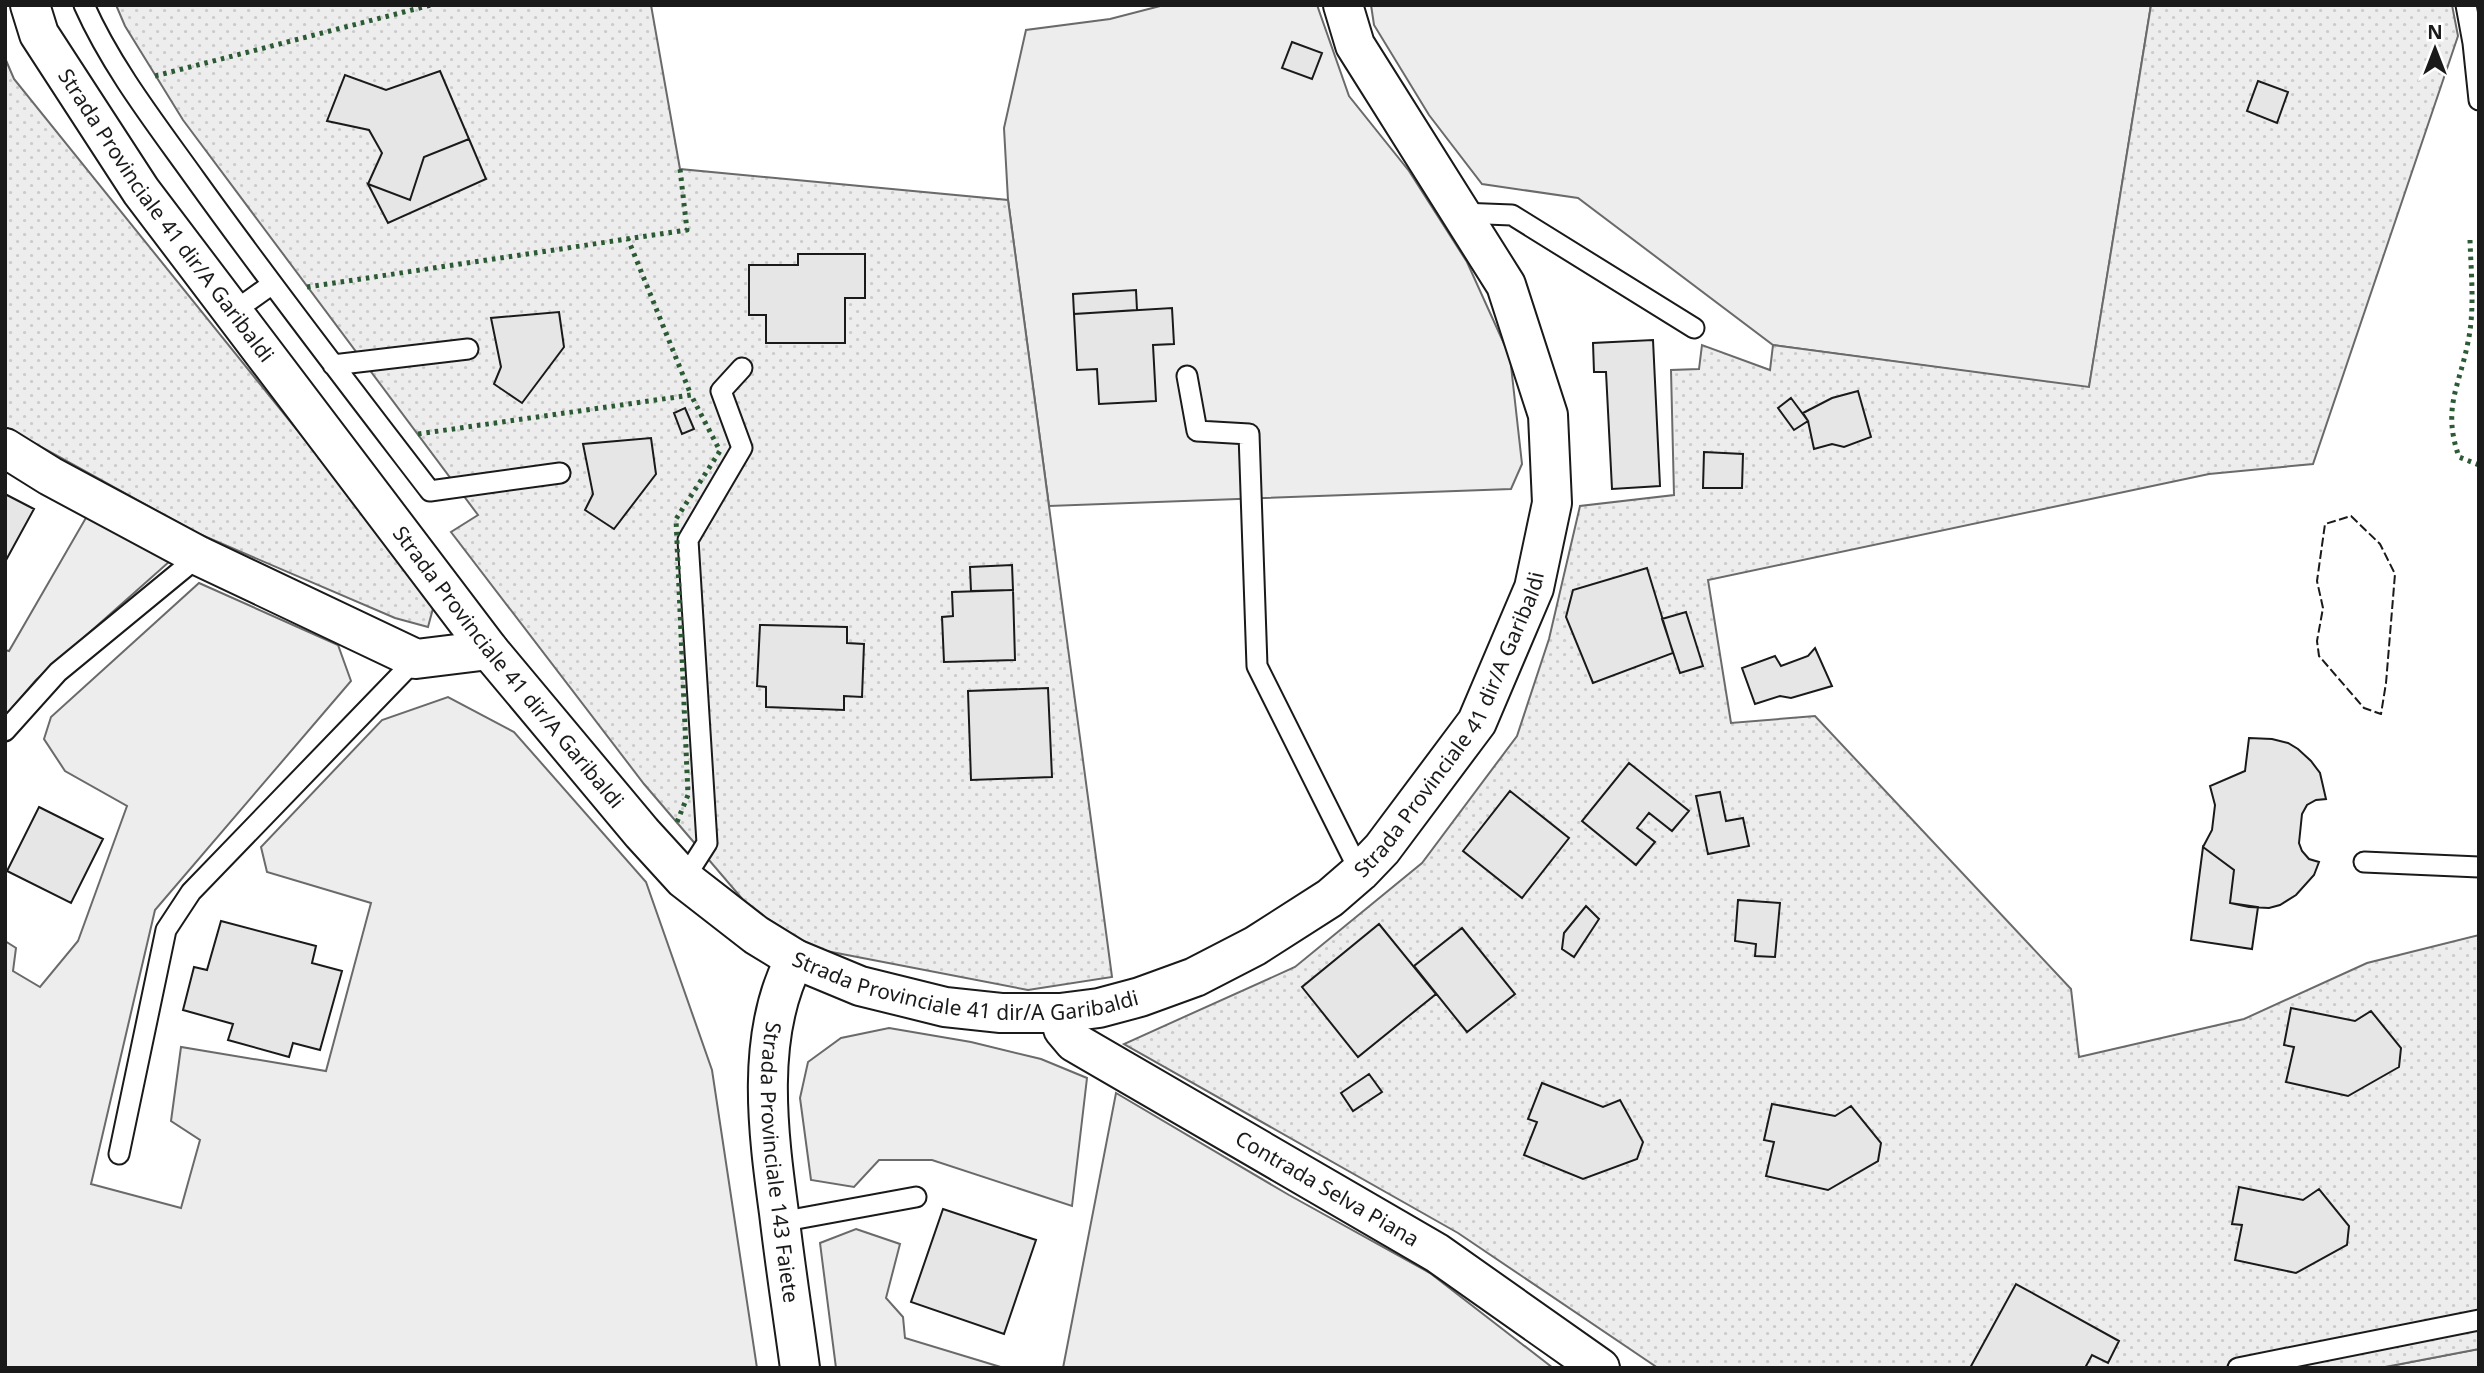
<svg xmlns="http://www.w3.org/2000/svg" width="2484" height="1373" viewBox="0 0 2484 1373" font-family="'Noto Sans',sans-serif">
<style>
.built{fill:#ededed;stroke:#6a6a6a;stroke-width:2}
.park{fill:url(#park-dots);stroke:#6a6a6a;stroke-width:2}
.building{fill:#e6e6e6;stroke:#1a1a1a;stroke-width:2}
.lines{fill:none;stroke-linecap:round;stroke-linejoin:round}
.service-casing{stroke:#1a1a1a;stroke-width:23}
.minor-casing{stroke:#1a1a1a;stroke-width:42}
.tertiary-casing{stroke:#1a1a1a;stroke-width:42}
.secondary-casing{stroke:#1a1a1a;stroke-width:42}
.service{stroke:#fff;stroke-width:19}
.minor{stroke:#fff;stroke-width:38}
.tertiary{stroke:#fff;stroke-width:38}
.secondary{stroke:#fff;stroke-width:38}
.hedge{stroke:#2b5a34;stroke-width:5;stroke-dasharray:3.5 5;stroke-linecap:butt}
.fence{stroke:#1a1a1a;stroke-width:2;stroke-dasharray:9 3.5;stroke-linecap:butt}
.labels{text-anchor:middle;stroke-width:5;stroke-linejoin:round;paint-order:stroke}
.street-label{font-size:21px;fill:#1a1a1a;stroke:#fff}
</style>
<defs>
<pattern id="park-dots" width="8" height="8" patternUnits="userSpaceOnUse" patternTransform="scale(1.75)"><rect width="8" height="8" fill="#ededed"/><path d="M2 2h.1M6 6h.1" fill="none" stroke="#cbcbcb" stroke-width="1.8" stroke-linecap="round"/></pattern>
</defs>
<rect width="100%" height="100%" fill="#fff"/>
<path class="built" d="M 1164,5 L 1317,5 L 1349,96 L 1409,171 L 1467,262 L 1510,357 L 1522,464 L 1511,489 L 1049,506 L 1008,200 L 1004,128 L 1026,30 L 1110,19 Z
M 1371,5 L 2151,5 L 2089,388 L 1773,345 L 1578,198 L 1482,184 L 1429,115 L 1374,25 Z
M 87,516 L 170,561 L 36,680 L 5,716 L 5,650 L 9,651 Z
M 199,583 L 338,645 L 351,681 L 155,910 L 91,1184 L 181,1208 L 200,1140 L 171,1121 L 181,1047 L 326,1071 L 371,903 L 267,872 L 261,847 L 382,720 L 448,697 L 514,732 L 646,882 L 712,1070 L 757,1368 L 5,1368 L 5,941 L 16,948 L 13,971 L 40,987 L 78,941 L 127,806 L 65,771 L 44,739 L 51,717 Z
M 889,1028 L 971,1042 L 1041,1059 L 1087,1078 L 1072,1206 L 932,1160 L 879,1160 L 854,1187 L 811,1180 L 800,1098 L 808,1062 L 841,1038 Z
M 1116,1093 L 1289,1195 L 1430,1273 L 1553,1368 L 1063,1368 Z
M 856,1229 L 900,1244 L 886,1298 L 903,1317 L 905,1338 L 1004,1368 L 836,1368 L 820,1243 Z
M 2479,1349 L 2479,1368 L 2380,1368 Z"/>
<path class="park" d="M 116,5 L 651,5 L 680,169 L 1008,200 L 1112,977 L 1028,990 L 816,949 L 750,908 L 644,784 L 451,532 L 478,515 L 183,120 L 125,26 Z
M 2151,5 L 2452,5 L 2458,36 L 2313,464 L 2209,474 L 1708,580 L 1731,723 L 1815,716 L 2071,989 L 2079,1057 L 2244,1019 L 2367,963 L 2479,935 L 2479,1349 L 2380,1368 L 1658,1368 L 1458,1233 L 1124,1044 L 1295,967 L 1422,863 L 1517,736 L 1549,639 L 1580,506 L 1674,495 L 1671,370 L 1699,369 L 1702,345 L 1770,370 L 1773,345 L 2089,387 Z
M 5,58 L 14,79 L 435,601 L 428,627 L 395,618 L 197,533 L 5,427 Z"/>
<path class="building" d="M 1292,42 L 1322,53 L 1312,79 L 1282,68 Z
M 440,71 L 469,139 L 424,157 L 410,200 L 368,184 L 382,153 L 369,130 L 327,121 L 345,75 L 386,90 Z
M 2258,81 L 2288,92 L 2277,123 L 2247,111 Z
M 469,139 L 486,179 L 388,223 L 368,184 L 410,200 L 424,157 Z
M 798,254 L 865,254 L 865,298 L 845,298 L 845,343 L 766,343 L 766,315 L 749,315 L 749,265 L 798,265 Z
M 1136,290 L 1137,310 L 1074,314 L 1073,294 Z
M 1172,308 L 1174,344 L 1153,345 L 1156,401 L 1099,404 L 1097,369 L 1077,370 L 1074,314 Z
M 559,312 L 564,347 L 522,403 L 494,384 L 501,367 L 491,318 Z
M 1653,340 L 1660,486 L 1612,489 L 1606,372 L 1594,372 L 1593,343 Z
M 1858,391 L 1871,437 L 1844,447 L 1832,444 L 1814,449 L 1808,421 L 1803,413 L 1832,398 Z
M 1791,398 L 1808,421 L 1794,430 L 1778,408 Z
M 685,408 L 694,429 L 682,434 L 674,413 Z
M 651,438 L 656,474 L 614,529 L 585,510 L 593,494 L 583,444 Z
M 1704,452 L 1743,454 L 1742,488 L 1703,488 Z
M 5,494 L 34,509 L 5,562 Z
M 1012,565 L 1013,590 L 971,591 L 970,567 Z
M 1647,568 L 1673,653 L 1593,683 L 1566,617 L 1573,590 Z
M 1013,590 L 1015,660 L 944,662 L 942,617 L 953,616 L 952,592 Z
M 1686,612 L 1703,666 L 1680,673 L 1662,619 Z
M 760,625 L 847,627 L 847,643 L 864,644 L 862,697 L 844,696 L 844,710 L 766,707 L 766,687 L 757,686 Z
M 1815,648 L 1832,686 L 1791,698 L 1780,696 L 1755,704 L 1742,668 L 1775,656 L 1781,666 L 1808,656 Z
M 1048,688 L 1052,777 L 971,780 L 968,691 Z
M 2249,738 L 2272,739 L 2288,743 L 2298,749 L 2311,761 L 2320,773 L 2326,799 L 2316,800 L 2307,805 L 2302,814 L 2299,843 L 2302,851 L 2309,859 L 2319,862 L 2314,875 L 2296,895 L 2280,905 L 2269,908 L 2249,907 L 2230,903 L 2234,870 L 2203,847 L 2212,830 L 2215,805 L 2210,786 L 2245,771 Z
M 1629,763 L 1689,811 L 1672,831 L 1649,813 L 1637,828 L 1655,842 L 1636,865 L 1582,821 Z
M 1510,791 L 1569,838 L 1522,898 L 1463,851 Z
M 1720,792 L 1726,821 L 1743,818 L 1749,846 L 1708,854 L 1696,796 Z
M 39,807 L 103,839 L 71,903 L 7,871 Z
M 2203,847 L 2234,870 L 2230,903 L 2258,907 L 2252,949 L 2191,940 Z
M 1738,900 L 1780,903 L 1775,957 L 1755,956 L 1756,944 L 1735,941 Z
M 1586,906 L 1599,919 L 1574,957 L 1562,949 L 1564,933 Z
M 221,921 L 316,946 L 312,963 L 342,971 L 320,1050 L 293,1043 L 289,1057 L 228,1040 L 233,1024 L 183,1010 L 194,967 L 207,970 Z
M 1379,924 L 1436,994 L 1358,1057 L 1302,987 Z
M 1462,928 L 1515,994 L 1467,1032 L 1414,966 Z
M 2291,1008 L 2355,1021 L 2371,1011 L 2401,1048 L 2399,1067 L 2348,1096 L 2286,1082 L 2294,1047 L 2284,1045 Z
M 1369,1074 L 1382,1092 L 1353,1111 L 1341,1093 Z
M 1542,1083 L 1603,1107 L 1620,1100 L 1643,1142 L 1637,1159 L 1583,1179 L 1524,1155 L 1537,1122 L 1528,1119 Z
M 1772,1104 L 1835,1116 L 1851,1106 L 1881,1143 L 1878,1161 L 1828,1190 L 1766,1176 L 1774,1142 L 1764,1140 Z
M 2239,1187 L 2303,1200 L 2319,1189 L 2349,1226 L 2347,1245 L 2296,1273 L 2235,1260 L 2242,1225 L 2232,1224 Z
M 943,1209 L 1036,1240 L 1004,1334 L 911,1302 Z
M 2016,1284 L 2119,1341 L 2108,1363 L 2092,1355 L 2085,1368 L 1970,1368 Z"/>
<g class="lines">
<defs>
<path id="service" d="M 84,5 C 112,68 156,124 196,180 C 272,286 351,388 430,491 L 560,473
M 2466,5 L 2473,43 L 2479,100
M 1460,213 L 1512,215 L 1694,328
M 233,312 L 271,285
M 333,365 L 468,349
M 1187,376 L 1197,431 L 1249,434 L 1257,666 L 1360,872
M 5,731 L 58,672 L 199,556
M 2364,862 L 2479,867
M 684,879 L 707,843 L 688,540 L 742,448 L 721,391 L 742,368
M 119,1154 L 166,930 L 191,892 L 416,659
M 780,1222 L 916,1197
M 2238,1368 L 2479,1320"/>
<path id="minor" d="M 5,448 L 50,476 L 199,556 L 416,659 L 489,650"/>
<g id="tertiary">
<path id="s1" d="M 1060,1013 L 1063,1029 L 1074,1042 L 1437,1253 L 1600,1368"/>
</g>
<g id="secondary">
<path id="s2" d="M 30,5 L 39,34 L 141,191 L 489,650 L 642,833 L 684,879 L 756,935 L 795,959 L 860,986 L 945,1007 L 1001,1013 L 1060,1013 L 1099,1008 L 1140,997 L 1195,977 L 1255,946 L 1330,898 L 1360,872 L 1382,849 L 1477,722 L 1534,588 L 1552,503 L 1548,415 L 1506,285 L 1355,45 L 1343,5"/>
<path id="s3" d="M 795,959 C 755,1035 768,1132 779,1213 C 785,1265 793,1316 800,1368"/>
</g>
</defs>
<use href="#service" class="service-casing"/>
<use href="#minor" class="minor-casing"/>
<use href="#tertiary" class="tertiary-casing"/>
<use href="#secondary" class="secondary-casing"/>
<use href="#service" class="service"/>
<use href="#minor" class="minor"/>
<use href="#tertiary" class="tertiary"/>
<use href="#secondary" class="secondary"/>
<path class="hedge" d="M 155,76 L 431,5
M 2470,240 C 2471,273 2475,309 2468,342 C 2459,388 2442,408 2459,457 L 2479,465
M 307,287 L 687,230 L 680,169
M 418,434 L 691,395 L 628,239
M 677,822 L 688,795 L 676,519 L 720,451 L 691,395"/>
<path class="fence" d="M 2351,516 L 2380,544 L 2395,574 L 2386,683 L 2381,714 L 2364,708 L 2319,656 L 2317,641 L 2323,608 L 2317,581 L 2325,524 Z"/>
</g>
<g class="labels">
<g class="street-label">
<text dy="7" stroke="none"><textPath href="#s2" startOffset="252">Strada Provinciale 41 dir/A Garibaldi</textPath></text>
<text dy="7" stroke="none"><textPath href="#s2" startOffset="819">Strada Provinciale 41 dir/A Garibaldi</textPath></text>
<text dy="7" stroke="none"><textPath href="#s2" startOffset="2016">Strada Provinciale 41 dir/A Garibaldi</textPath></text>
<text dy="7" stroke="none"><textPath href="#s2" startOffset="1407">Strada Provinciale 41 dir/A Garibaldi</textPath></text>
<text dy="7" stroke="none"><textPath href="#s3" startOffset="208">Strada Provinciale 143 Faiete</textPath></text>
<text dy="7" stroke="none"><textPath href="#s1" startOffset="326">Contrada Selva Piana</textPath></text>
</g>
</g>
<rect width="2484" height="1373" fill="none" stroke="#1a1a1a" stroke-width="14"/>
<g transform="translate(2435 49)" stroke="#ffffff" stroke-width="5" paint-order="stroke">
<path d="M0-5L12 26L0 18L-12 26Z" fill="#1a1a1a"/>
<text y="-10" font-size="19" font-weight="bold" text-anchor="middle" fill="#1a1a1a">N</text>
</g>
</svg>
